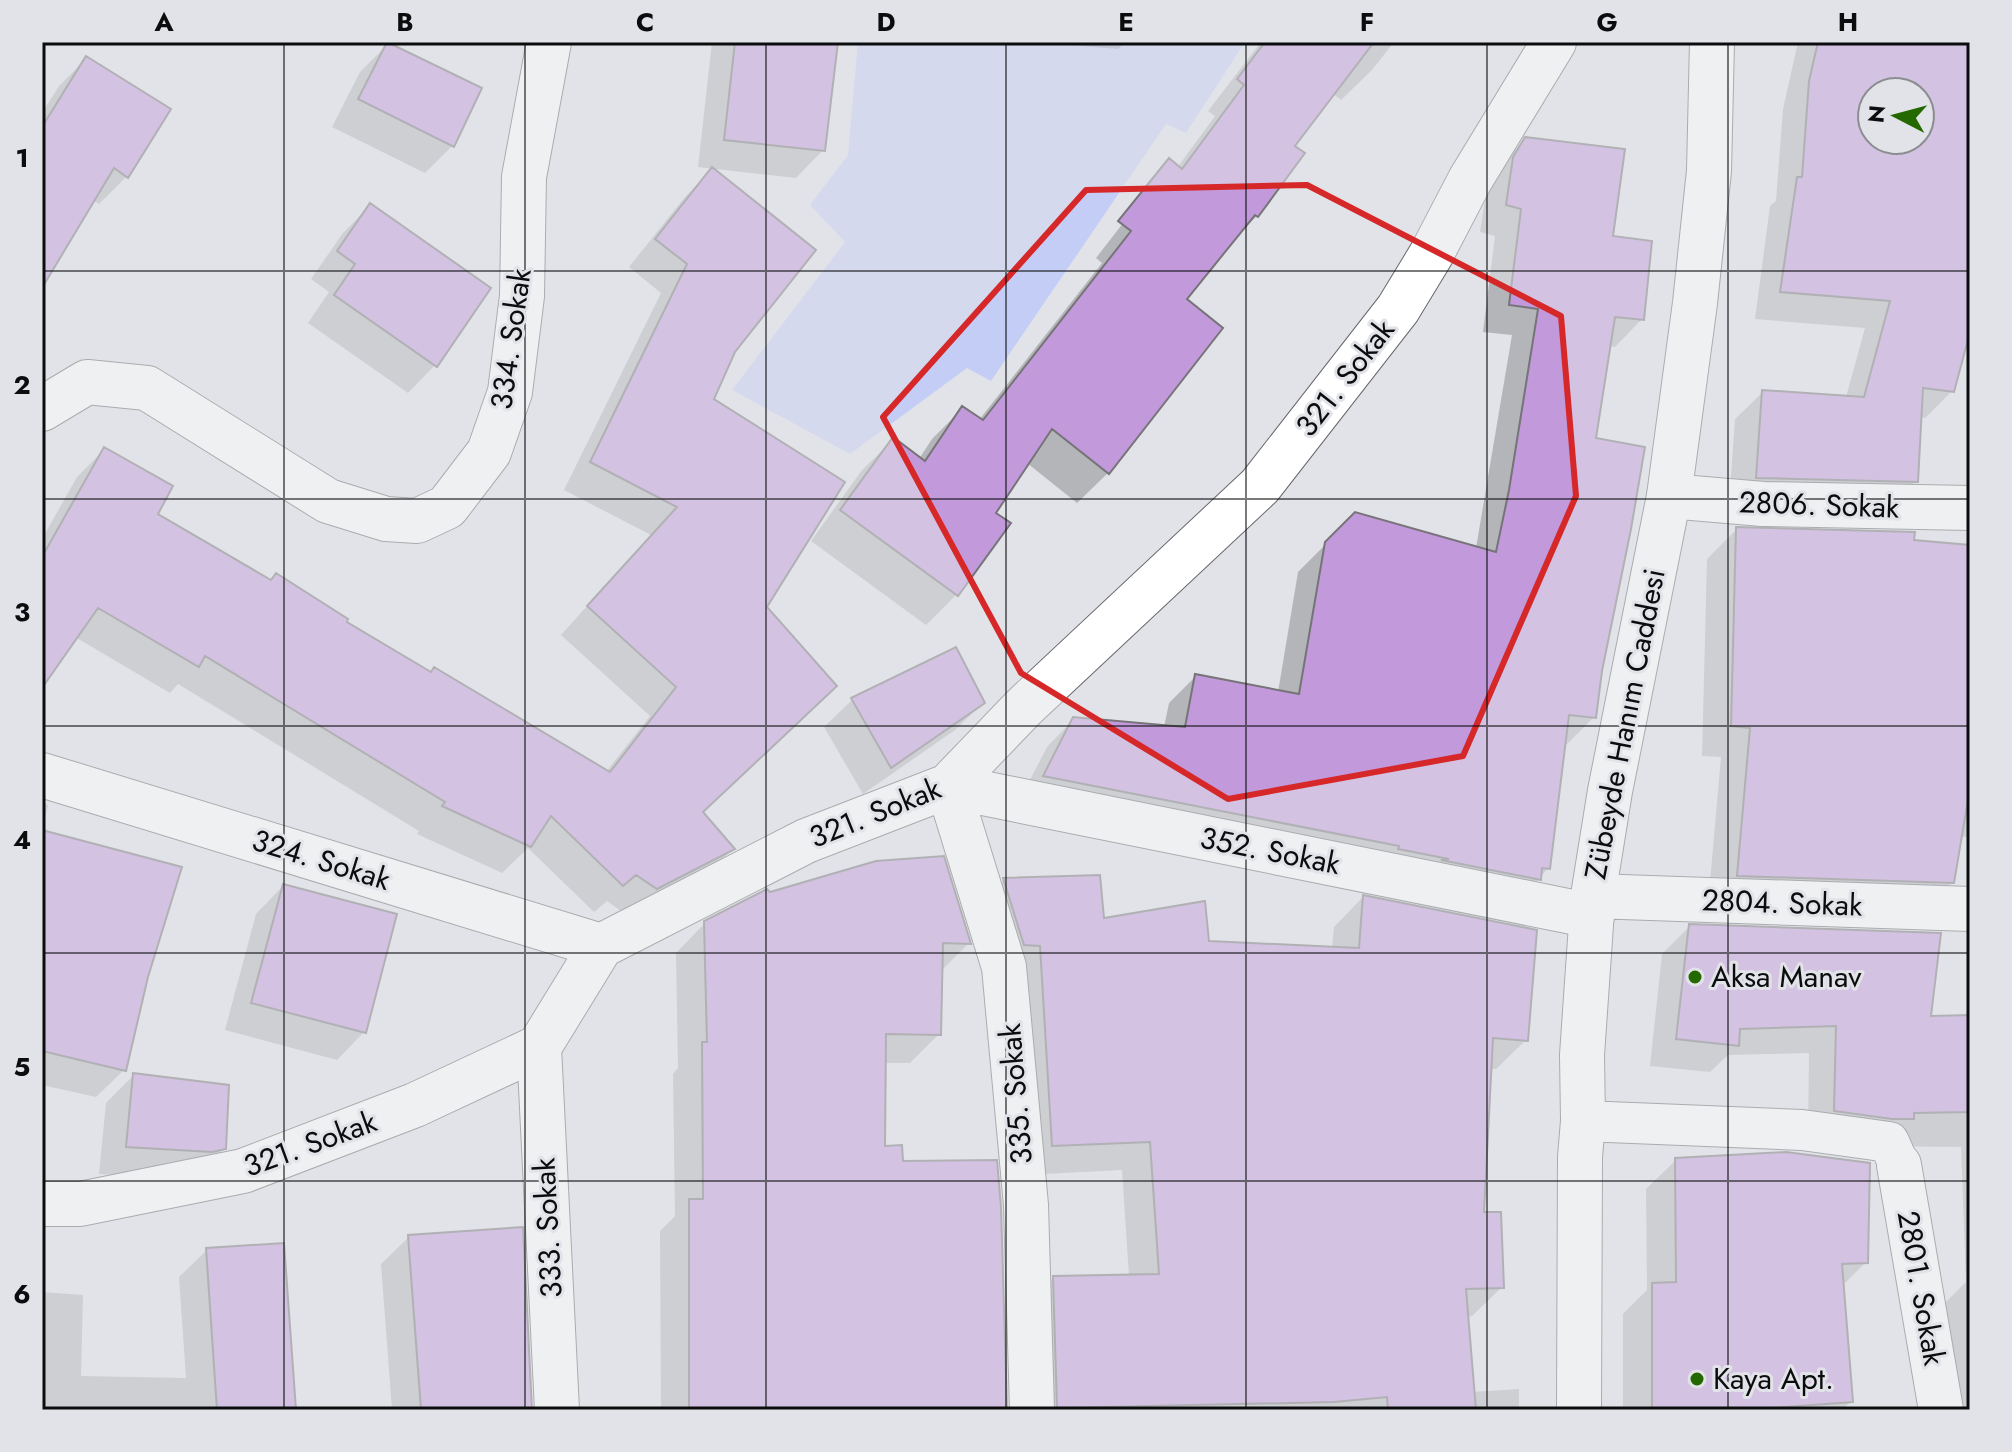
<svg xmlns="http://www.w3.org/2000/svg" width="2012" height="1452" viewBox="0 0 2012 1452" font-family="Jost,sans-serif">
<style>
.green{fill:#c3cdf6}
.shadow{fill:#0003;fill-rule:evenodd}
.building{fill:#c299db;stroke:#767478;stroke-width:2;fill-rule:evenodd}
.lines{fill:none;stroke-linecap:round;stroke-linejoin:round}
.pedestrian-casing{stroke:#67686c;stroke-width:42}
.minor-casing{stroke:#67686c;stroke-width:46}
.tertiary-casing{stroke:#67686c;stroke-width:46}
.pedestrian{stroke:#fff;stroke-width:40}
.minor{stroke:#fff;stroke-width:44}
.tertiary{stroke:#fff;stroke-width:44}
.marked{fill:none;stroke:#d62828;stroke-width:6;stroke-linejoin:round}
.grid{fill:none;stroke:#0b0c0d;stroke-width:2;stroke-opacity:0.55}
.poi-dot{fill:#236900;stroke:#e2e3e8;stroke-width:3}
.labels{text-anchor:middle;stroke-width:6;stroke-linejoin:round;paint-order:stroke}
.street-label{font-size:30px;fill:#0b0c0d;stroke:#e2e3e8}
.poi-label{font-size:30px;fill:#0b0c0d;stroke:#e2e3e8;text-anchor:start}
.neatline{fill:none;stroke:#0b0c0d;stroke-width:3}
.grid-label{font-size:26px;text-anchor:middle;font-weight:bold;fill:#0b0c0d}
</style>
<rect width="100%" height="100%" fill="#e2e3e8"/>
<path class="green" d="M 858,42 L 1245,42 L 1186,133 L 1166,124 L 991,381 L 967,368 L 850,454 L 732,390 L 845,242 L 810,205 L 848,155 Z"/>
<path class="shadow" d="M 712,42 L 836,42 L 823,150 L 796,178 L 698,167 Z
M 1034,42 L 1125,42 L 1118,49 Z
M 1261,42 L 1394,42 L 1372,70 L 1341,100 L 1332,93 L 1292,146 L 1257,216 L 1230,242 L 1184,299 L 1108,473 L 1077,503 L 1027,463 L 993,513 L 1008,524 L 956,595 L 926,625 L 811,541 L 862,470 L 893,440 L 919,459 L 932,439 L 962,409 L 979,420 L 1102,263 L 1096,258 L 1144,196 L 1177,168 L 1215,116 L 1208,111 Z
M 1798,42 L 1970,42 L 1970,324 L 1952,391 L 1925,418 L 1919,417 L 1916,481 L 1888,508 L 1729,505 L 1735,419 L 1763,392 L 1846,397 L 1865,328 L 1755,319 L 1770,206 L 1776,201 L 1783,109 ZM 1872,92 L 1920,92 L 1920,140 L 1872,140 Z
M 388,44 L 452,146 L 425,173 L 332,127 L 360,72 Z
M 87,58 L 127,176 L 99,204 L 93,200 L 42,279 L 42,113 L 59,86 Z
M 1526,139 L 1611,238 L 1642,319 L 1615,347 L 1609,346 L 1594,440 L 1600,671 L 1594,717 L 1567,744 L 1564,744 L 1548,868 L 1539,879 L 1512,906 L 1018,803 L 1047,747 L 1074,719 L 1164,727 L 1169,703 L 1196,676 L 1278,692 L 1298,572 L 1356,514 L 1476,548 L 1512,335 L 1483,332 L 1495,236 L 1480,232 L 1487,186 L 1499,167 Z
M 712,169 L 733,351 L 711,400 L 765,608 L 701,812 L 732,849 L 705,877 L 628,916 L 607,901 L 594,912 L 528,848 L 502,873 L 417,834 L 419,831 L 178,684 L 170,693 L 75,637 L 42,685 L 42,539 L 77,477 L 104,450 L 156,514 L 606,772 L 650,716 L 561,635 L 651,535 L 564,490 L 661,293 L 629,267 L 685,197 Z
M 370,206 L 435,365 L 408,393 L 308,323 L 329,292 L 311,279 L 343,233 Z
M 1737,529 L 1970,547 L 1970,837 L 1962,837 L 1952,882 L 1922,913 L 1708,905 L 1721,757 L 1702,756 L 1707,559 Z
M 955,649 L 983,703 L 955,730 L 863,794 L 824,727 L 852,700 Z
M 42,803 L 48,805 L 42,830 Z
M 42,832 L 146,976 L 124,1070 L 96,1097 L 42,1085 Z
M 1098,877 L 1103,921 L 1207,943 L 1332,949 L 1334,927 L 1363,897 L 1526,1040 L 1496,1069 L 1489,1069 L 1482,1214 L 1502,1287 L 1472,1316 L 1466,1317 L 1472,1392 L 1519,1389 L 1519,1410 L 1027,1410 L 1024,1307 L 1054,1278 L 1129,1276 L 1122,1170 L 1024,1175 L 974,909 L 1004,880 Z
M 283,886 L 364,1032 L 337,1060 L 225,1030 L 256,914 Z
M 705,923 L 968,944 L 941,971 L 939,1034 L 910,1063 L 884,1063 L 883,1148 L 901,1163 L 999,1207 L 1005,1410 L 661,1410 L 660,1231 L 675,1216 L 673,1074 L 678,1068 L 676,953 Z
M 1690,926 L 1929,1018 L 1970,1017 L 1970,1410 L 1955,1410 L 1944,1304 L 1966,1282 L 1961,1147 L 1864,1146 L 1808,1138 L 1809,1053 L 1728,1055 L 1710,1072 L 1650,1066 L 1662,954 Z
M 134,1075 L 224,1148 L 197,1176 L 183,1179 L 99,1174 L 106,1103 Z
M 1676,1160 L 1866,1262 L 1842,1286 L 1851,1401 L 1842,1410 L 1623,1410 L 1623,1314 L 1647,1290 L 1646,1189 Z
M 409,1237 L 530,1410 L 392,1410 L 381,1264 Z
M 207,1250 L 294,1410 L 42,1410 L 42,1292 L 83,1295 L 81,1376 L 186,1378 L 179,1277 Z"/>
<path class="building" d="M 387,42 L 482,88 L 454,147 L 358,99 Z
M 735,42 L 838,42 L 825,151 L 724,140 Z
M 1265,42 L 1374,42 L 1295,146 L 1305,153 L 1258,217 L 1255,215 L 1187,299 L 1223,328 L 1109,474 L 1052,429 L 996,513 L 1011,523 L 958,596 L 840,510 L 893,437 L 925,461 L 962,406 L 983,420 L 1131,231 L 1118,221 L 1169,158 L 1182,169 L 1244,85 L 1237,79 Z
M 1818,42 L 1970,42 L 1970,332 L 1954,392 L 1923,388 L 1918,482 L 1756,478 L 1762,390 L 1864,397 L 1890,301 L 1780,292 L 1797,177 L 1802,177 L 1809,81 ZM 1872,92 L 1920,92 L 1920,140 L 1872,140 Z
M 86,56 L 171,109 L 128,178 L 114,168 L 42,288 L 42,127 Z
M 1525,137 L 1625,149 L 1613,236 L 1652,241 L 1644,320 L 1615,317 L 1596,438 L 1645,447 L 1631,529 L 1602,671 L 1596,718 L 1569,715 L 1550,869 L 1542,868 L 1541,880 L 1441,860 L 1449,859 L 1398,849 L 1399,846 L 1043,776 L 1073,717 L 1185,727 L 1195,674 L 1299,694 L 1325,542 L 1355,512 L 1496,552 L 1509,490 L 1538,309 L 1509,305 L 1521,209 L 1506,205 L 1513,157 Z
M 712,167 L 816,250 L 735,352 L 714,399 L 845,482 L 767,607 L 837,686 L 703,812 L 735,849 L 657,889 L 636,875 L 623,886 L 551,816 L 531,847 L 442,806 L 445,802 L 205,656 L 199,667 L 98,608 L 42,688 L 42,557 L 104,447 L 173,486 L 158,514 L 271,580 L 276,573 L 348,619 L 347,622 L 431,672 L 434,667 L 610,772 L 676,687 L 587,606 L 677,507 L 590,462 L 687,264 L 655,239 Z
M 370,203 L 491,288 L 437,367 L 334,295 L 355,264 L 337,251 Z
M 1736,527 L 1915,532 L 1914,540 L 1970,545 L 1970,788 L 1954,883 L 1737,876 L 1750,728 L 1731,726 Z
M 956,647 L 985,703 L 891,768 L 851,698 Z
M 42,830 L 182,867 L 148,977 L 126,1071 L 42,1051 Z
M 944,856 L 971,944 L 943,943 L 941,1035 L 886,1034 L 885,1146 L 902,1145 L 903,1161 L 997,1160 L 1001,1207 L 1007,1409 L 689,1410 L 689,1199 L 703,1199 L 702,1042 L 707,1042 L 704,921 L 767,889 L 770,892 L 876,861 Z
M 1100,875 L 1104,918 L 1205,901 L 1209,941 L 1359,948 L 1363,895 L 1537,930 L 1528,1041 L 1493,1038 L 1484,1212 L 1501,1212 L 1504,1288 L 1466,1289 L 1476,1410 L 1388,1410 L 1387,1397 L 1334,1402 L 1057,1408 L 1053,1276 L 1159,1274 L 1150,1142 L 1052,1146 L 1040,946 L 1024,945 L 1003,878 Z
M 283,884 L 397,914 L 366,1033 L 251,1003 Z
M 1689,924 L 1941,933 L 1931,1016 L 1970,1015 L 1970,1112 L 1914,1113 L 1914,1119 L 1892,1119 L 1834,1111 L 1836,1026 L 1740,1029 L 1739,1046 L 1676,1039 Z
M 133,1073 L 229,1085 L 226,1149 L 212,1152 L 126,1147 Z
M 1786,1152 L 1870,1163 L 1868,1263 L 1842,1264 L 1853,1402 L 1746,1410 L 1652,1410 L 1652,1283 L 1676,1282 L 1675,1158 Z
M 523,1227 L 532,1410 L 421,1410 L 408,1235 Z
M 284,1243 L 296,1410 L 217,1410 L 206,1248 Z"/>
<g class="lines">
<defs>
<path id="pedestrian" d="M 1583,1121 L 1802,1130 L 1889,1142 L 1899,1165"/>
<path id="minor" d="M 42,409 L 87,382 L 147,388 L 328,501 L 386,519 L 417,521 L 447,507 L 489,452 L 510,392 L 522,296 L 524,177 L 549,42
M 1669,496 L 1763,504 L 1970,508
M 42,775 L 601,946
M 1593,896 L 1970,909
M 539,1047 L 557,1410
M 1899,1165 L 1941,1410
M 42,1204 L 80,1204 L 243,1171 L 415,1105 L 539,1047 L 601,946 L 806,841 L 948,786 L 1024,707 L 1260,486 L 1398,309 L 1432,253 L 1470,180 L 1554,42
M 1032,1410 L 1026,1205 L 1004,967 L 948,786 L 1592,916"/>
<path id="tertiary" d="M 1579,1410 L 1580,1157 L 1583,1121 L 1582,1055 L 1593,896 L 1610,791 L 1669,496 L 1695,303 L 1709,171 L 1712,42"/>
</defs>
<use href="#pedestrian" class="pedestrian-casing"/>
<use href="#minor" class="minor-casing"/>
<use href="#tertiary" class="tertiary-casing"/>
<use href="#pedestrian" class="pedestrian"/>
<use href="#minor" class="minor"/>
<use href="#tertiary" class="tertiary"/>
</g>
<path d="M0 0H2012V1452H0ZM 1307,185 L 1561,316 L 1576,496 L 1463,756 L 1228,799 L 1021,673 L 883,417 L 1086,190 Z" fill="#e2e3e8" fill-opacity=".55" fill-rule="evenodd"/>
<path class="marked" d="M 1307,185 L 1561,316 L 1576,496 L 1463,756 L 1228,799 L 1021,673 L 883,417 L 1086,190 Z"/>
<path class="grid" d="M 284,42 L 284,1410M 525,42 L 525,1410M 766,42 L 766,1410M 1006,42 L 1006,1410M 1246,42 L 1246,1410M 1487,42 L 1487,1410M 1728,42 L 1728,1410M 42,271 L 1970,271M 42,499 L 1970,499M 42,726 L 1970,726M 42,953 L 1970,953M 42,1181 L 1970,1181"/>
<g class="poi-dot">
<circle cx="1695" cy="977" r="8"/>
<circle cx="1697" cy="1379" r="8"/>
</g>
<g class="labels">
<g class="street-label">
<text transform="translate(511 339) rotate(-82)" y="10">334. Sokak</text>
<text transform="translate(1345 378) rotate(-52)" y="10">321. Sokak</text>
<text transform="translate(1819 505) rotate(2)" y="10">2806. Sokak</text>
<text transform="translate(1625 724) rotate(-79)" y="10">Zübeyde Hanım Caddesi</text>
<text transform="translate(875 813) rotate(-22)" y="10">321. Sokak</text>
<text transform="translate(1270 851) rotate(11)" y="10">352. Sokak</text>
<text transform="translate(321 860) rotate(17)" y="10">324. Sokak</text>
<text transform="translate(1782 903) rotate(2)" y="10">2804. Sokak</text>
<text transform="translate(1016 1094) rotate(-95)" y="10">335. Sokak</text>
<text transform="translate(310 1144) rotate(-20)" y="10">321. Sokak</text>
<text transform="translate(548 1228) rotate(-93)" y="10">333. Sokak</text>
<text transform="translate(1921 1288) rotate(80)" y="10">2801. Sokak</text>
</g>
<g class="poi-label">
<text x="1711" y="987">Aksa Manav</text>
<text x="1713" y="1389">Kaya Apt.</text>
</g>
</g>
<rect width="2012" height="1452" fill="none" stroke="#e2e3e8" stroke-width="88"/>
<g transform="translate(1896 116) rotate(276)"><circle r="38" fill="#e2e3e8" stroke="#8c8d90" stroke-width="2"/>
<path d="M0-6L14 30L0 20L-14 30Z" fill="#236900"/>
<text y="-12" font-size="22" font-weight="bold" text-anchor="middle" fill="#0b0c0d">N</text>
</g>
<rect x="44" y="44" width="1924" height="1364" class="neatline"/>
<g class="grid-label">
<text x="164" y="31">A</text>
<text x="405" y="31">B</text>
<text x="645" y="31">C</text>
<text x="886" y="31">D</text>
<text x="1126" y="31">E</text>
<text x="1367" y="31">F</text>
<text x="1607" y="31">G</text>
<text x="1848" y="31">H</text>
<text x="22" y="167">1</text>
<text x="22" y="394">2</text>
<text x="22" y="621">3</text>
<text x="22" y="849">4</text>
<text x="22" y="1076">5</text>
<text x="22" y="1303">6</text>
</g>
</svg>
